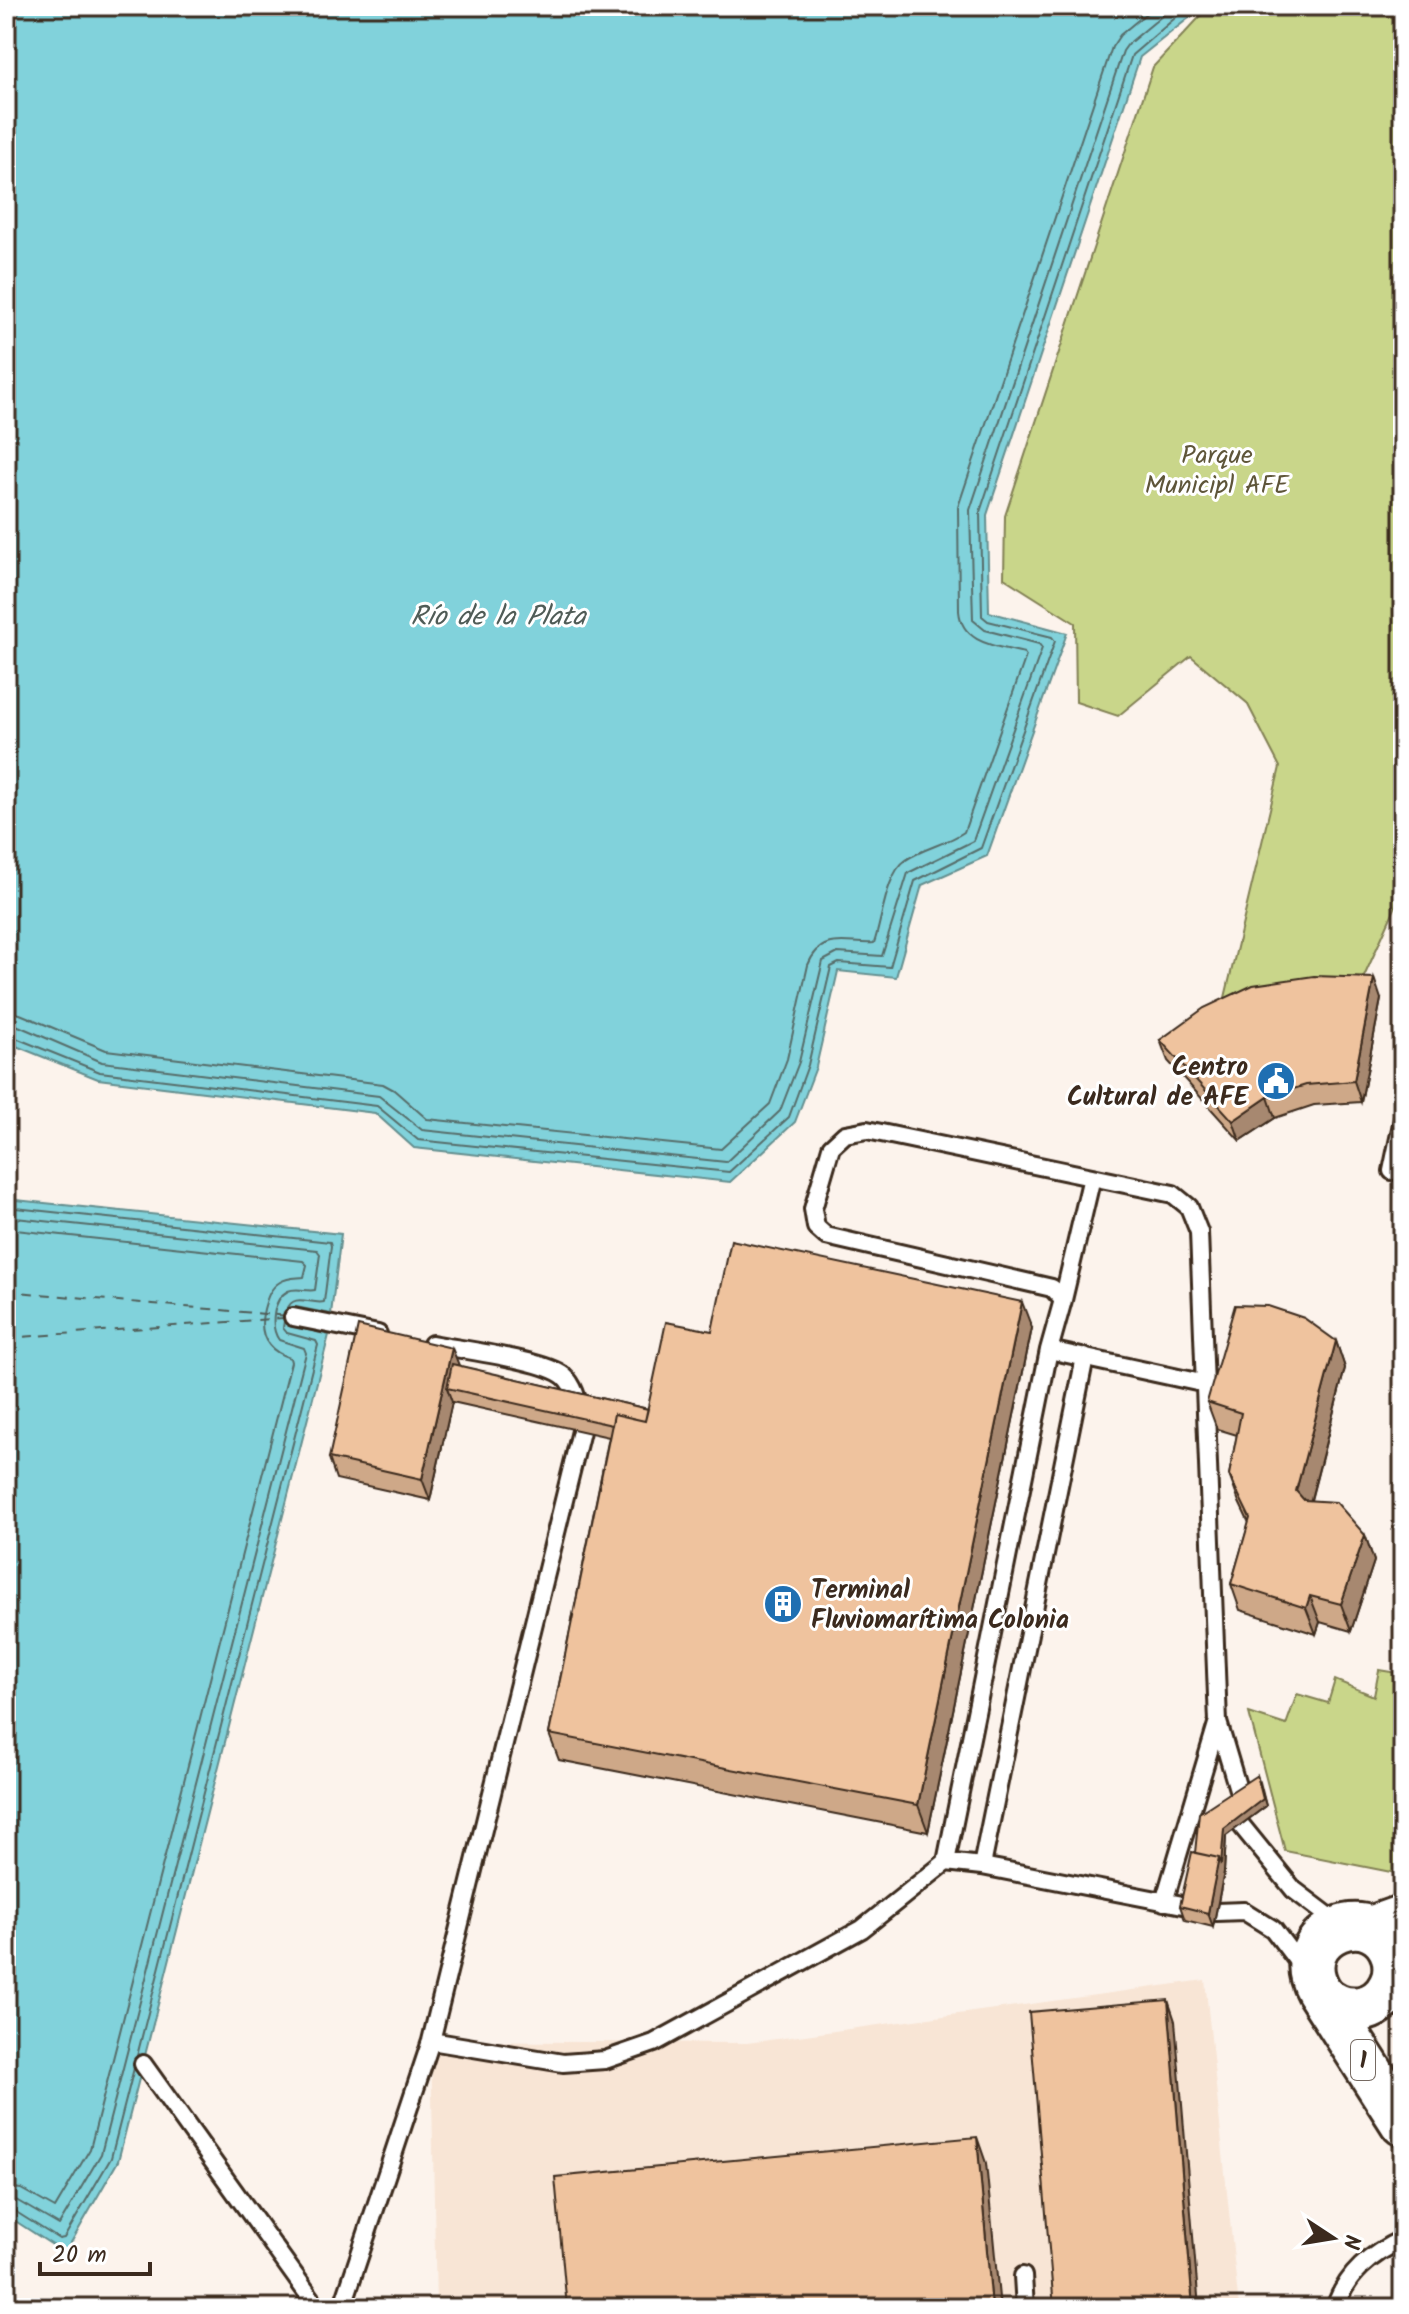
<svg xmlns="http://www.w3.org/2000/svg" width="1409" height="2314" viewBox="0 0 1409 2314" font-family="Kalam,sans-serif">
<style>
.built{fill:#f8e5d5}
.green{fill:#c9d68a;stroke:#828054;stroke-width:2}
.water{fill:#81d2db;stroke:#658f8f;stroke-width:2}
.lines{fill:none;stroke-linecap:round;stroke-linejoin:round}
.shore{stroke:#576d6a;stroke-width:2}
.ferry{stroke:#505c57;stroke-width:2;stroke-dasharray:10 8;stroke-linecap:butt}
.lane-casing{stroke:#3b2a1e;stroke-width:22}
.street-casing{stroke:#3b2a1e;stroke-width:40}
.primary-casing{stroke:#3b2a1e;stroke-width:50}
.lane{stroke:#fff;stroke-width:16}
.street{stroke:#fff;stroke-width:34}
.primary{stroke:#fff;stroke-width:44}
.wall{fill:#cea888;stroke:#3b2a1e;stroke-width:2}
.shaded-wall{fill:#a7886f;stroke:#3b2a1e;stroke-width:2}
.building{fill:#efc39e;stroke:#3b2a1e;stroke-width:2}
.labels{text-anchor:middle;stroke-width:6;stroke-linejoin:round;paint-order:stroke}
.shield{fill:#fff;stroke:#766a62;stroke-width:2}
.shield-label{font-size:24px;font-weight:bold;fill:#3b2a1e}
.park-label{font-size:26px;fill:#5e5539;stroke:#fff}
.poi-label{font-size:26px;font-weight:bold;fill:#3b2a1e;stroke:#fff;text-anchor:end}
.water-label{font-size:28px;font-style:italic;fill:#505c57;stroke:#fff}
</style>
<rect width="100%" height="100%" fill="#fcf3ec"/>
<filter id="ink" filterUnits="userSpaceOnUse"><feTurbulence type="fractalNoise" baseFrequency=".0125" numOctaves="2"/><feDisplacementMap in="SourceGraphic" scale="16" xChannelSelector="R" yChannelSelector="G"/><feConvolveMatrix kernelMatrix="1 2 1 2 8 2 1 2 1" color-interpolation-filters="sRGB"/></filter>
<g filter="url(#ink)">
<path class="built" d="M 1205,1980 L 1239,2308 L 436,2308 L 431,2041 L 747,2043 Z"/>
<path class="green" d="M 1210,6 L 1403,6 L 1403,890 L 1363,979 L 1223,1006 L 1280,767 L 1247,703 L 1191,656 L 1118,716 L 1076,702 L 1075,623 L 1004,578 L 1005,516 L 1153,67 Z
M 1379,1670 L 1403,1674 L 1401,1874 L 1285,1851 L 1249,1713 L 1286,1725 L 1297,1694 L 1328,1703 L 1335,1680 L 1374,1696 Z"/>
<path class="water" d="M 6,6 L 1199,6 L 1195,13 L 1140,57 L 987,515 L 989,612 L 1067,633 L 987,856 L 922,885 L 896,977 L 838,971 L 816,1067 L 795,1122 L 730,1182 L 414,1148 L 375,1113 L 98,1079 L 6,1042 Z
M 6,1199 L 341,1234 L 331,1314 L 296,1307 L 291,1326 L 329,1335 L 118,2161 L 65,2253 L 6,2215 Z"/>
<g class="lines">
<path class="shore" d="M 6,1012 L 20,1014 L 106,1050 L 383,1084 L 394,1090 L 427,1119 L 721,1149 L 770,1104 L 787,1059 L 808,965 C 822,931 847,945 874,943 C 882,921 886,873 906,860 C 923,848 947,844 964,832 L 1026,656 L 1024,653 C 997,646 962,644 959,611 L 958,507 L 1112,47 L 1120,35 L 1155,6
M 6,1024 L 16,1025 L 102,1062 L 379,1096 L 422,1130 L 726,1162 L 780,1111 L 799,1062 L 823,961 L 838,953 L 882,956 L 908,873 L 973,841 L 1042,648 L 1039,644 L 985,630 L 973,620 L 970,510 L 1123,51 L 1128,44 L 1174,6
M 6,1034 L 100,1072 L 377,1106 L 418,1140 L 729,1172 L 789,1117 L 808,1065 L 831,967 L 839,963 L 890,967 L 915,881 L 981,848 L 1055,641 L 1052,637 L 988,621 L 982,616 L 980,512 L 1132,55 L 1189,6
M 6,1207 L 330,1242 L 331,1246 L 324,1302 C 311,1305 293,1292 287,1310
M 6,1217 L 317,1250 L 320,1254 L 315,1290 C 307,1292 297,1287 288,1291 C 272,1299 270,1328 279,1340 L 304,1348 L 306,1353 L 101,2154 L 59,2225 L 16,2200 L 6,2199
M 6,1229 L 303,1261 L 307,1265 L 304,1277 C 296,1278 288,1277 280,1282 C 270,1288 267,1298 264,1309 C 258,1333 265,1350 290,1358 L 291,1362 L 90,2149 L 55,2208 L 21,2189 L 6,2187
M 137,2056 L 318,1345 L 316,1341 L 287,1333 L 283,1328 L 284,1321
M 6,2209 L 13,2210 L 59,2239 L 64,2238 L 111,2158 L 134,2068"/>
<path class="ferry" d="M 6,1291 L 288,1316
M 6,1338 L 284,1318"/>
<defs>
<path id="lane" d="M 1392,1171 L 1403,1119
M 1063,1300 L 1092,1177
M 293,1317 L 378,1334
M 432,1344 C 463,1350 537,1359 561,1374 C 570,1379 577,1395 578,1406
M 1049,1350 L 1063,1300 L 1052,1288 L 826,1236 L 816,1227 L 813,1209 L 831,1147 L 845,1134 L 867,1130 L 1173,1194 L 1189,1207 L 1199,1232 L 1218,1722 L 1240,1796
M 1241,1825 L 1294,1890 L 1339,1924
M 946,1862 L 982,1866 L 1188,1906
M 982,1866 L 1085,1357
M 1164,1902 L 1217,1724
M 1216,1912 L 1244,1911 L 1273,1929 L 1305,1971
M 431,2041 L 563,2063 L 605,2060 L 654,2043 L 862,1929 L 946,1862 L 1049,1350 L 1206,1384
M 143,2064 L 318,2308
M 1023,2276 L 1025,2308
M 342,2308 L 431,2041 L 581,1431
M 1335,2308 C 1346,2274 1371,2254 1403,2239"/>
<path id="street" d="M 1361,1927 L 1403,1912"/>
<path id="primary" d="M 1323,1997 C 1344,2017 1378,2013 1391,1986 C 1396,1977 1396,1965 1394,1956 C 1376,1898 1287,1932 1318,1990 L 1403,2123"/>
</defs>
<use href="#lane" class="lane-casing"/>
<use href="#street" class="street-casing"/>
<use href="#primary" class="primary-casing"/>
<use href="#lane" class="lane"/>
<use href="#street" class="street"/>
<use href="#primary" class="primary"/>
</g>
<path class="wall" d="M 1381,999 L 1361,1102 L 1314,1105 L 1275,1118 L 1240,1141 L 1168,1061 L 1160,1040 Z
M 1032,1328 L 928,1832 L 559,1760 L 549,1734 L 609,1437 L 452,1402 L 430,1500 L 336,1479 L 329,1458 L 459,1366 L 648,1409 L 712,1331 Z
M 1336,1341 L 1345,1368 L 1311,1500 L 1365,1535 L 1374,1561 L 1351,1631 L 1320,1622 L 1316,1634 L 1240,1610 L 1231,1584 L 1249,1523 L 1239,1502 L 1229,1475 L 1237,1435 L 1217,1429 L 1207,1402 Z
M 1260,1782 L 1266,1806 L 1226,1836 L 1224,1872 L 1213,1927 L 1185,1920 L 1180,1906 L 1195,1853 Z"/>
<path class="shaded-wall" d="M 1374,978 L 1381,999 L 1361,1102 L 1354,1081 Z
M 1268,1097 L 1275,1118 L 1240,1141 L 1233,1121 Z
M 1022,1302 L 1032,1328 L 928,1832 L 918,1805 Z
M 1336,1341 L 1345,1368 L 1306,1518 L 1296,1491 Z
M 452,1348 L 460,1368 L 447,1388 L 452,1402 L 430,1500 L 422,1479 Z
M 1365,1535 L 1374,1561 L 1351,1631 L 1341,1604 Z
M 1310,1596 L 1320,1622 L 1316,1634 L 1306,1608 Z
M 1257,1775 L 1266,1806 L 1226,1836 L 1224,1872 L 1213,1927 L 1208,1913 L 1224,1829 Z
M 1168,2000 L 1175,2021 L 1199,2308 L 1193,2308 Z
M 977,2137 L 986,2163 L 1000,2308 L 992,2308 Z"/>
<path class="building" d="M 1314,976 L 1374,978 L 1354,1081 L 1306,1085 L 1268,1097 L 1233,1121 L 1160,1040 L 1204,1008 L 1253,985 Z
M 731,1240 L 1022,1302 L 918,1805 L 549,1734 L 614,1414 L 645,1421 L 666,1322 L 712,1331 Z
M 1235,1305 L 1268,1306 L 1304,1318 L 1336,1341 L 1296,1491 L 1304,1500 L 1336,1502 L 1365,1535 L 1341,1604 L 1310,1596 L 1306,1608 L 1231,1584 L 1250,1518 L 1229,1475 L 1241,1413 L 1207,1402 Z
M 358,1326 L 452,1348 L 422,1479 L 329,1458 Z
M 452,1364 L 648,1409 L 645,1421 L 614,1414 L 612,1425 L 447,1388 Z
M 1257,1775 L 1263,1799 L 1224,1829 L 1221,1865 L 1219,1858 L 1195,1853 L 1199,1813 Z
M 1192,1852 L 1219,1858 L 1208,1913 L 1180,1906 Z
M 1168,2000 L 1193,2308 L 1054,2308 L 1029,2012 Z
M 977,2137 L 992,2308 L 567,2308 L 555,2177 Z"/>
</g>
<defs>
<symbol id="civic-disc" viewBox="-11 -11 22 22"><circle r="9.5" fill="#1f6fb2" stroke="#fff"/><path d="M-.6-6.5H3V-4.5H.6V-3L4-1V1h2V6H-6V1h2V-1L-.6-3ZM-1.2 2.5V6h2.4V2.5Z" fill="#fff"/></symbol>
<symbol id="building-disc" viewBox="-11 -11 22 22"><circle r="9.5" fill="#1f6fb2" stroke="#fff"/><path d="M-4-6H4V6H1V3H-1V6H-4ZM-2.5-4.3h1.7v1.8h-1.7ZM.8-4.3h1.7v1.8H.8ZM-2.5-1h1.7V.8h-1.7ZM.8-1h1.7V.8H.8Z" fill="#fff"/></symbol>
</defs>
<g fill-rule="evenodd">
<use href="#civic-disc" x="1254" y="1059" width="44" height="44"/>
<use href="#building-disc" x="761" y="1582" width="44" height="44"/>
</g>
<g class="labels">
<rect class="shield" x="1351" y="2040" width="24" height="40" rx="6"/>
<g class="shield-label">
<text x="1363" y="2068">1</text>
</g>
<g class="park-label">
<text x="1217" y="463">Parque<tspan x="1217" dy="30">Municipl AFE</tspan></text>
</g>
<g class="poi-label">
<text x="1248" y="1075">Centro<tspan x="1248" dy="30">Cultural de AFE</tspan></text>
<text x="811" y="1598" text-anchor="start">Terminal<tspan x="811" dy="30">Fluviomarítima Colonia</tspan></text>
</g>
<g class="water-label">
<text x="498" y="625">Río de la Plata</text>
</g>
</g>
<rect width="1409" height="2314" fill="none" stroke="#fff" stroke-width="32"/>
<rect x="16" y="16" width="1377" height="2282" fill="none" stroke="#3b2a1e" stroke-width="3" filter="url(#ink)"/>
<g transform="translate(1333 2238) rotate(102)" stroke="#ffffff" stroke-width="6" paint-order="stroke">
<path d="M0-6L14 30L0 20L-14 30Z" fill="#3b2a1e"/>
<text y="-12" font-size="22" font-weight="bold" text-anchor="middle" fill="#3b2a1e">N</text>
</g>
<path d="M40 2262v12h110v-12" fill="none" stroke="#3b2a1e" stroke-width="4"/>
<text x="52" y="2262" font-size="24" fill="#3b2a1e" stroke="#ffffff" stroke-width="6" paint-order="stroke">20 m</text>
</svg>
